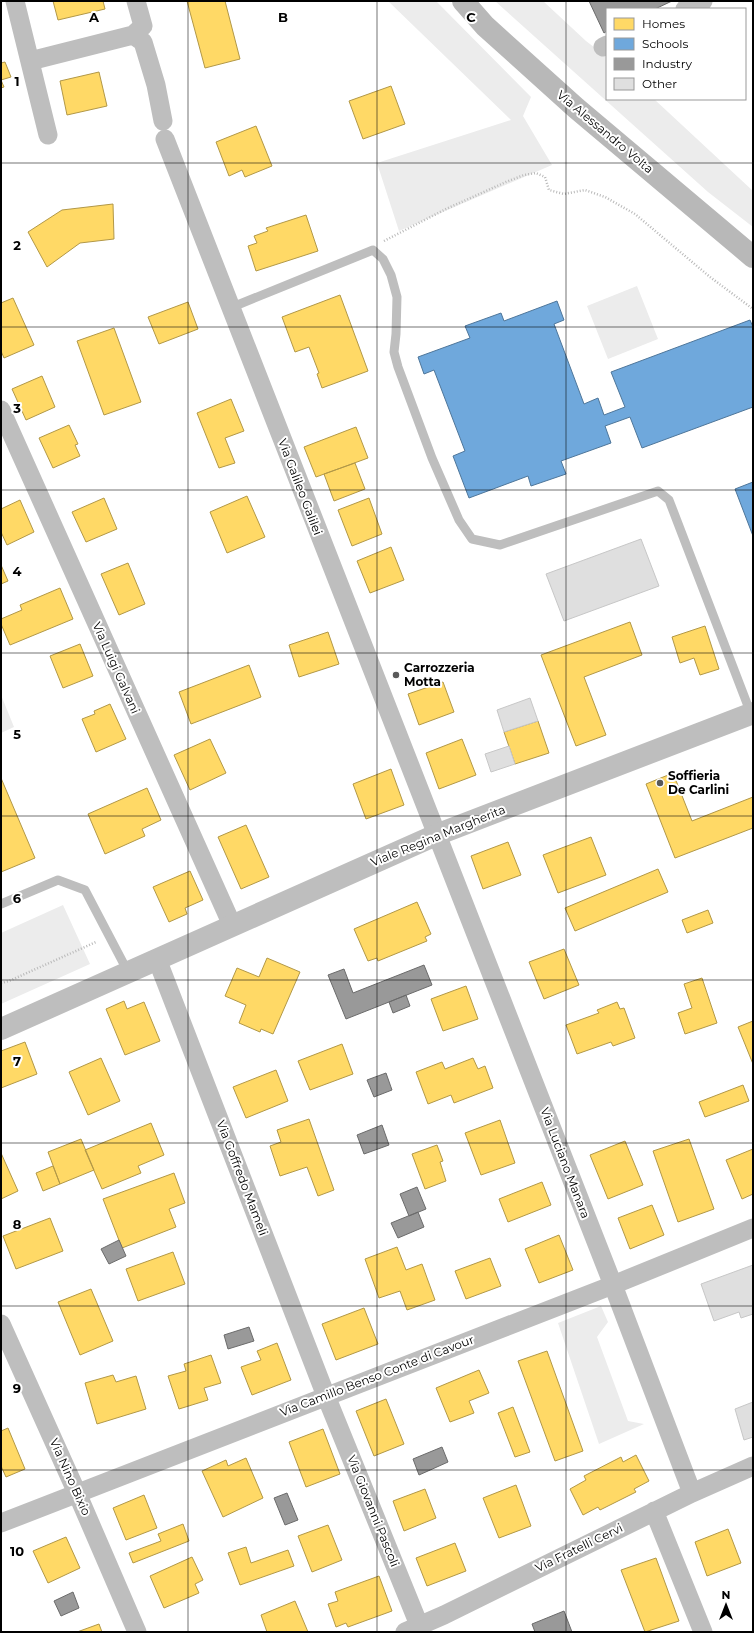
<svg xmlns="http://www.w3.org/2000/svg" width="754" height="1633" viewBox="0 0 754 1633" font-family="Montserrat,sans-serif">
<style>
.green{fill:#ececec}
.homes{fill:#ffd966;stroke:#b29847}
.schools{fill:#6fa8dc;stroke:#4e769a}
.industry{fill:#999;stroke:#6b6b6b}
.building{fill:#dfdfdf;stroke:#c7c7c7}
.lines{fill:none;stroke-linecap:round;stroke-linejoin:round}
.path{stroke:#b9b9b9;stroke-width:2.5;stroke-dasharray:1 2;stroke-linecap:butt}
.service{stroke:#bebebe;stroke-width:9}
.minor{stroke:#bebebe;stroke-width:19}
.tertiary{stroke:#bebebe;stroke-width:22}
.secondary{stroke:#b8b8b8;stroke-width:22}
.grid{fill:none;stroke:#000;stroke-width:1;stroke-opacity:0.55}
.poi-dot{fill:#595959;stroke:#fff;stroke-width:1.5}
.labels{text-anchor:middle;stroke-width:4;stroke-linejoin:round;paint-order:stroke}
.street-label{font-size:12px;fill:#000;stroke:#fff}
.poi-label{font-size:12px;font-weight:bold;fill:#000;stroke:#fff;text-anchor:start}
.grid-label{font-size:13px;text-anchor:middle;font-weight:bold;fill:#000;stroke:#fff;stroke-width:4;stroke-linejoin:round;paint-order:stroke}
</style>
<rect width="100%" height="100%" fill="#fff"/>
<path class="green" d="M 388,1 L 436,1 L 531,97 L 523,116 L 552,165 L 399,231 L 377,163 L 511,120 Z
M 495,1 L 543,1 L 586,41 L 607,57 L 607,99 L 654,99 L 753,191 L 753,227 L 708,192 Z
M 637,286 L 658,339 L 608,359 L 587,306 Z
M 1,695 L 14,727 L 1,733 Z
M 63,905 L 90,964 L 1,1004 L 1,933 Z
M 601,1306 L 608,1322 L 597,1337 L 628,1421 L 644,1424 L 599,1444 L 558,1323 Z"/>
<path class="homes" d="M 53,1 L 103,1 L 105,9 L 58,20 Z
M 187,1 L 225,1 L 240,59 L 205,68 Z
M 5,62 L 11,77 L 1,80 L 4,87 L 1,88 L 1,63 Z
M 99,72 L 107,106 L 67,115 L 60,81 Z
M 391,86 L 405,124 L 363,139 L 349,101 Z
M 256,126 L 272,166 L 245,177 L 242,170 L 229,176 L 216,142 Z
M 113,204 L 114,239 L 80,243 L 47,267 L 28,232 L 62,210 Z
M 306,215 L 318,251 L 256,271 L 248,246 L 257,243 L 254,236 L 268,231 L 266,228 Z
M 340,295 L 368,371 L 322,388 L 317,374 L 319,373 L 309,347 L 295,352 L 282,317 Z
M 13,298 L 34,345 L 4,358 L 1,351 L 1,303 Z
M 188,302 L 198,329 L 159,344 L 148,317 Z
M 114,328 L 141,402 L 104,415 L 77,341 Z
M 42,376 L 55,407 L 26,420 L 12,389 Z
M 231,399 L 244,431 L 225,438 L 235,463 L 219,468 L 197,413 Z
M 69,425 L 78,444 L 75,445 L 80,456 L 53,468 L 39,438 Z
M 356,427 L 368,458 L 316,477 L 304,447 Z
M 355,463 L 365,489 L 334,501 L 324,474 Z
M 247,496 L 265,537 L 227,553 L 210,512 Z
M 104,498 L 117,529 L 86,542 L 72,512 Z
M 369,498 L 382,534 L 352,546 L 338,510 Z
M 20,500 L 34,532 L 7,545 L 1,532 L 1,509 Z
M 391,547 L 404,580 L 370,593 L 357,561 Z
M 128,563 L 145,604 L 119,615 L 101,574 Z
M 1,565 L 8,581 L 1,584 Z
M 60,588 L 73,619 L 10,645 L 1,624 L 1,619 L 22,610 L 20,605 Z
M 630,622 L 642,655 L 584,677 L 606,735 L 576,746 L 541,655 Z
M 705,626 L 719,669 L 700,675 L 694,658 L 680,663 L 672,637 Z
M 328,632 L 339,664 L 299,677 L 289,645 Z
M 80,644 L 93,676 L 63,688 L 50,656 Z
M 249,665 L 261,697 L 191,724 L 179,692 Z
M 443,682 L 454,712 L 419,725 L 408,694 Z
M 110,704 L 126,739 L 96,752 L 82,719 L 95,714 L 94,711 Z
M 538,721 L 549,753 L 515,764 L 504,732 Z
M 210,739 L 226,773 L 190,790 L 174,755 Z
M 462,739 L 476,775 L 439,789 L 426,753 Z
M 391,769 L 404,805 L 366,819 L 353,784 Z
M 673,773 L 692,821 L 753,797 L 753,828 L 675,858 L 646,784 Z
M 1,778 L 35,858 L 1,872 Z
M 147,788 L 161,820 L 142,829 L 145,836 L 105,854 L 88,814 Z
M 246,825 L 269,877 L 241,889 L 218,837 Z
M 591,837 L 606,875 L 558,893 L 543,855 Z
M 508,842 L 521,875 L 483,889 L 471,856 Z
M 658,869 L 668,892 L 575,931 L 565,908 Z
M 190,871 L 203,900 L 185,908 L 187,914 L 169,922 L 153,887 Z
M 417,902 L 431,934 L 425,937 L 427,941 L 378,961 L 377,958 L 368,961 L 354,929 Z
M 708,910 L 713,923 L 687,933 L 682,920 Z
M 564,949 L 579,985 L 544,999 L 529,962 Z
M 267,958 L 300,972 L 273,1034 L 261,1029 L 260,1032 L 239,1023 L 246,1005 L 225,996 L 237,968 L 259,977 Z
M 702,978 L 717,1023 L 685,1034 L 678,1013 L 692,1008 L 684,984 Z
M 466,986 L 478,1019 L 443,1031 L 431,999 Z
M 124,1001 L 127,1009 L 144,1002 L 160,1041 L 125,1055 L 106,1009 Z
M 617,1002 L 620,1009 L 624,1008 L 635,1038 L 613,1046 L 611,1042 L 577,1054 L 566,1025 L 599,1013 L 597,1010 Z
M 753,1021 L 753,1064 L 738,1027 Z
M 25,1042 L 37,1074 L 1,1088 L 1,1051 Z
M 342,1044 L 353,1074 L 310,1090 L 298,1061 Z
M 101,1058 L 120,1101 L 88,1115 L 69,1072 Z
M 473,1058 L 478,1069 L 485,1066 L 493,1088 L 454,1103 L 451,1095 L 428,1104 L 416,1072 L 442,1062 L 445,1069 Z
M 276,1070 L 288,1101 L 246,1118 L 233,1087 Z
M 743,1085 L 749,1101 L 705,1117 L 699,1102 Z
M 309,1119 L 334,1190 L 318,1196 L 307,1167 L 280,1176 L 270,1146 L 281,1142 L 277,1130 Z
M 500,1120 L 515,1163 L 481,1175 L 465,1133 Z
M 151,1123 L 164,1155 L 138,1166 L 141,1173 L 102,1189 L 85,1150 Z
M 81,1139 L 94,1170 L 60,1184 L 48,1152 Z
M 689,1139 L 714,1209 L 678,1222 L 653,1151 Z
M 625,1141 L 643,1185 L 608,1199 L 590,1155 Z
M 437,1145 L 443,1161 L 440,1162 L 446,1181 L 425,1189 L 412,1154 Z
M 753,1149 L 753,1194 L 742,1199 L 726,1160 Z
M 1,1153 L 18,1191 L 1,1199 Z
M 53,1166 L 60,1184 L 43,1191 L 36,1173 Z
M 174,1173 L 185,1203 L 169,1209 L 176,1227 L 122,1248 L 103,1199 Z
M 542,1182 L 551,1205 L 508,1222 L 499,1199 Z
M 652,1205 L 664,1235 L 630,1249 L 618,1218 Z
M 50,1218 L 63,1251 L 16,1269 L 3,1236 Z
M 559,1235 L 573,1270 L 539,1283 L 525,1249 Z
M 397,1247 L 406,1270 L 422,1264 L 435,1300 L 407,1310 L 400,1291 L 379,1298 L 365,1259 Z
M 173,1252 L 185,1284 L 138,1301 L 126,1269 Z
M 490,1258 L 501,1286 L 466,1299 L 455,1271 Z
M 91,1289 L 113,1341 L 80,1355 L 58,1302 Z
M 364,1308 L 378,1344 L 336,1360 L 322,1324 Z
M 277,1343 L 291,1380 L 252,1395 L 241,1367 L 261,1360 L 257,1351 Z
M 547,1351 L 583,1451 L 555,1461 L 518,1361 Z
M 211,1355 L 221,1383 L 204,1388 L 208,1400 L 179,1409 L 168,1376 L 186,1371 L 184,1364 Z
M 479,1370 L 489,1393 L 469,1401 L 474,1413 L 450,1422 L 436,1388 Z
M 113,1375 L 116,1382 L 136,1376 L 146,1409 L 97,1424 L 85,1383 Z
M 386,1399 L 404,1444 L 374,1456 L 356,1411 Z
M 513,1407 L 530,1452 L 515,1457 L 498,1413 Z
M 8,1428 L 25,1469 L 6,1477 L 1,1466 L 1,1431 Z
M 323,1429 L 340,1474 L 306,1487 L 289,1442 Z
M 636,1455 L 649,1481 L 634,1489 L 636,1492 L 600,1510 L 598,1507 L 583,1515 L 570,1489 L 586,1480 L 584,1476 L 621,1457 L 623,1462 Z
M 246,1458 L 263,1498 L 223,1517 L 202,1471 L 226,1460 L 228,1466 Z
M 516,1485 L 531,1526 L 499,1538 L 483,1498 Z
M 425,1489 L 436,1518 L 404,1531 L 393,1501 Z
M 144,1495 L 157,1528 L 126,1540 L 113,1508 Z
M 183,1524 L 189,1541 L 133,1563 L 129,1553 L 161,1541 L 158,1534 Z
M 328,1525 L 342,1560 L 312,1572 L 298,1536 Z
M 728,1529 L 741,1563 L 707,1576 L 695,1542 Z
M 66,1537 L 80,1568 L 48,1583 L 33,1551 Z
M 455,1543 L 466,1571 L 427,1586 L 416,1558 Z
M 246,1547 L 251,1563 L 288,1550 L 294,1566 L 240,1585 L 228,1553 Z
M 192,1557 L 203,1580 L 195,1584 L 199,1593 L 164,1608 L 150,1576 Z
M 656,1558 L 679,1621 L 645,1632 L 621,1570 Z
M 379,1576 L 392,1611 L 348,1627 L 346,1623 L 336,1627 L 328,1604 L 338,1601 L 335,1592 Z
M 295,1601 L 308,1632 L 267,1632 L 261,1615 Z
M 99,1624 L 102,1632 L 77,1632 Z"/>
<path class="schools" d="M 557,301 L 564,320 L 554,324 L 584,404 L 598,398 L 604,415 L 625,407 L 611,372 L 750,320 L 753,327 L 753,407 L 642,448 L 630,417 L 605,426 L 611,443 L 561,461 L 566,474 L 531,486 L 528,476 L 469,498 L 453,456 L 465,451 L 434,370 L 424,374 L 418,357 L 470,338 L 465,326 L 501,313 L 504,321 Z
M 753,482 L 753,536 L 735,489 Z"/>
<path class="industry" d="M 589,1 L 672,1 L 655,9 L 607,9 L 607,31 L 604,33 Z
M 424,965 L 432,985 L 346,1019 L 328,975 L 344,969 L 353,993 Z
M 406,995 L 410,1006 L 393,1013 L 389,1002 Z
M 386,1073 L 392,1090 L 374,1097 L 367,1080 Z
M 382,1125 L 389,1145 L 364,1154 L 357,1135 Z
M 417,1187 L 426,1209 L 409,1216 L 400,1194 Z
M 418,1212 L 424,1227 L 398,1238 L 391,1223 Z
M 119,1240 L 126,1256 L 109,1264 L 101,1249 Z
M 249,1327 L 254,1341 L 228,1349 L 224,1335 Z
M 442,1447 L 448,1462 L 419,1475 L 413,1459 Z
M 287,1493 L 298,1520 L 285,1525 L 274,1498 Z
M 73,1592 L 79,1608 L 61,1616 L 54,1601 Z
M 564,1611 L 572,1632 L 535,1632 L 532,1624 Z"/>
<path class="building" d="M 641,539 L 659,586 L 564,621 L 546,574 Z
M 530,698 L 538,721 L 504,732 L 497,710 Z
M 509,746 L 515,764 L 491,772 L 485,754 Z
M 753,1265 L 753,1314 L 741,1318 L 739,1312 L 714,1321 L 701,1284 Z
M 753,1402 L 753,1437 L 744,1440 L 735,1409 Z"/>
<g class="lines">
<path class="path" d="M 384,241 L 446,209 L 506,182 L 524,175 L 536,173 L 545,177 L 549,190 L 564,194 L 585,190 L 605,197 L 635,214 L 710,277 L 753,309
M 1,983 L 9,981 L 96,942"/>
<path class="service" d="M 230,308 L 373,250 L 383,259 L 391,275 L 397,297 L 396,334 L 394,352 L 398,367 L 432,458 L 459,520 L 472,539 L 500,545 L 658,491 L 669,500 L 751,714
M 1,904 L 58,880 L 85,890 L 128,972"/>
<path class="minor" d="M 15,1 L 48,135
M 685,9 L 703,1
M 133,35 L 143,42 L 156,85 L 163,121
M 603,47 L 607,45
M 30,61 L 133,35 L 143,26 L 136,1
M 165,139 L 613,1285 L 692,1493
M 1,410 L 232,925
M 157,959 L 326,1396 L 419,1625
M 1,1324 L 77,1493 L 137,1632
M 654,1511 L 703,1632
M 1,1523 L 613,1285 L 753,1228
M 405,1632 L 444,1615 L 692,1493 L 753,1466"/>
<path class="tertiary" d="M 1,1029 L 436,835 L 753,713"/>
<path class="secondary" d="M 463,1 L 485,26 L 576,108 L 753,257"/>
</g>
<path class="grid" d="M 188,1 L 188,1632M 377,1 L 377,1632M 566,1 L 566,1632M 1,163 L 753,163M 1,327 L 753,327M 1,490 L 753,490M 1,653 L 753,653M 1,816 L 753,816M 1,980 L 753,980M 1,1143 L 753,1143M 1,1306 L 753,1306M 1,1470 L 753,1470"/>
<g class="poi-dot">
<circle cx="396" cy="675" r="4"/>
<circle cx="660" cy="783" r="4"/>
</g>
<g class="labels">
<g class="street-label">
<text transform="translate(605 132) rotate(40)" y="4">Via Alessandro Volta</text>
<text transform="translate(300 487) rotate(69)" y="4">Via Galileo Galilei</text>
<text transform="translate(116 668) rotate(66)" y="4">Via Luigi Galvani</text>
<text transform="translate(438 836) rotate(-22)" y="4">Viale Regina Margherita</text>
<text transform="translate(565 1163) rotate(69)" y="4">Via Luciano Manara</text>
<text transform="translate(242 1178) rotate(69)" y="4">Via Goffredo Mameli</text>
<text transform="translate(377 1376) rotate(-21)" y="4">Via Camillo Benso Conte di Cavour</text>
<text transform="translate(70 1477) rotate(66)" y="4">Via Nino Bixio</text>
<text transform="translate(373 1511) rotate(68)" y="4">Via Giovanni Pascoli</text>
<text transform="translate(579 1548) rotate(-26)" y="4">Via Fratelli Cervi</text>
</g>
<g class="poi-label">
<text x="404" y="672">Carrozzeria<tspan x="404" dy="14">Motta</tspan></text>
<text x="668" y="780">Soffieria<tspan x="668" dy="14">De Carlini</tspan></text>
</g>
</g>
<g class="grid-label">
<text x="94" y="22">A</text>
<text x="283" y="22">B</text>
<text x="471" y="22">C</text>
<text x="17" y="86">1</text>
<text x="17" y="250">2</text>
<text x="17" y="413">3</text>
<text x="17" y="576">4</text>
<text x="17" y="739">5</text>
<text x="17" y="903">6</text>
<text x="17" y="1066">7</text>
<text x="17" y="1229">8</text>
<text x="17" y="1393">9</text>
<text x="17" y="1556">10</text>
</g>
<rect width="754" height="1633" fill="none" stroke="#000000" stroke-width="4"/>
<rect x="606" y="8" width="140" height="92" fill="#ffffff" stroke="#999999"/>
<rect x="614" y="18" width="20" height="12" fill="#ffd966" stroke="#999999"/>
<text x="642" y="28" font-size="12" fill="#000000">Homes</text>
<rect x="614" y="38" width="20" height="12" fill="#6fa8dc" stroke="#999999"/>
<text x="642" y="48" font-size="12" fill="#000000">Schools</text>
<rect x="614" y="58" width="20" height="12" fill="#999999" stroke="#999999"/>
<text x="642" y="68" font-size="12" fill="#000000">Industry</text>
<rect x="614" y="78" width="20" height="12" fill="#dfdfdf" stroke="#999999"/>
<text x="642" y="88" font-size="12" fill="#000000">Other</text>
<g transform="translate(726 1605)" stroke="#ffffff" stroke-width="3" paint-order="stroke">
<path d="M0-3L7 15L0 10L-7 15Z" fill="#000000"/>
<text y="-6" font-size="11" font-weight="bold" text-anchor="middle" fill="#000000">N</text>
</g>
</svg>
